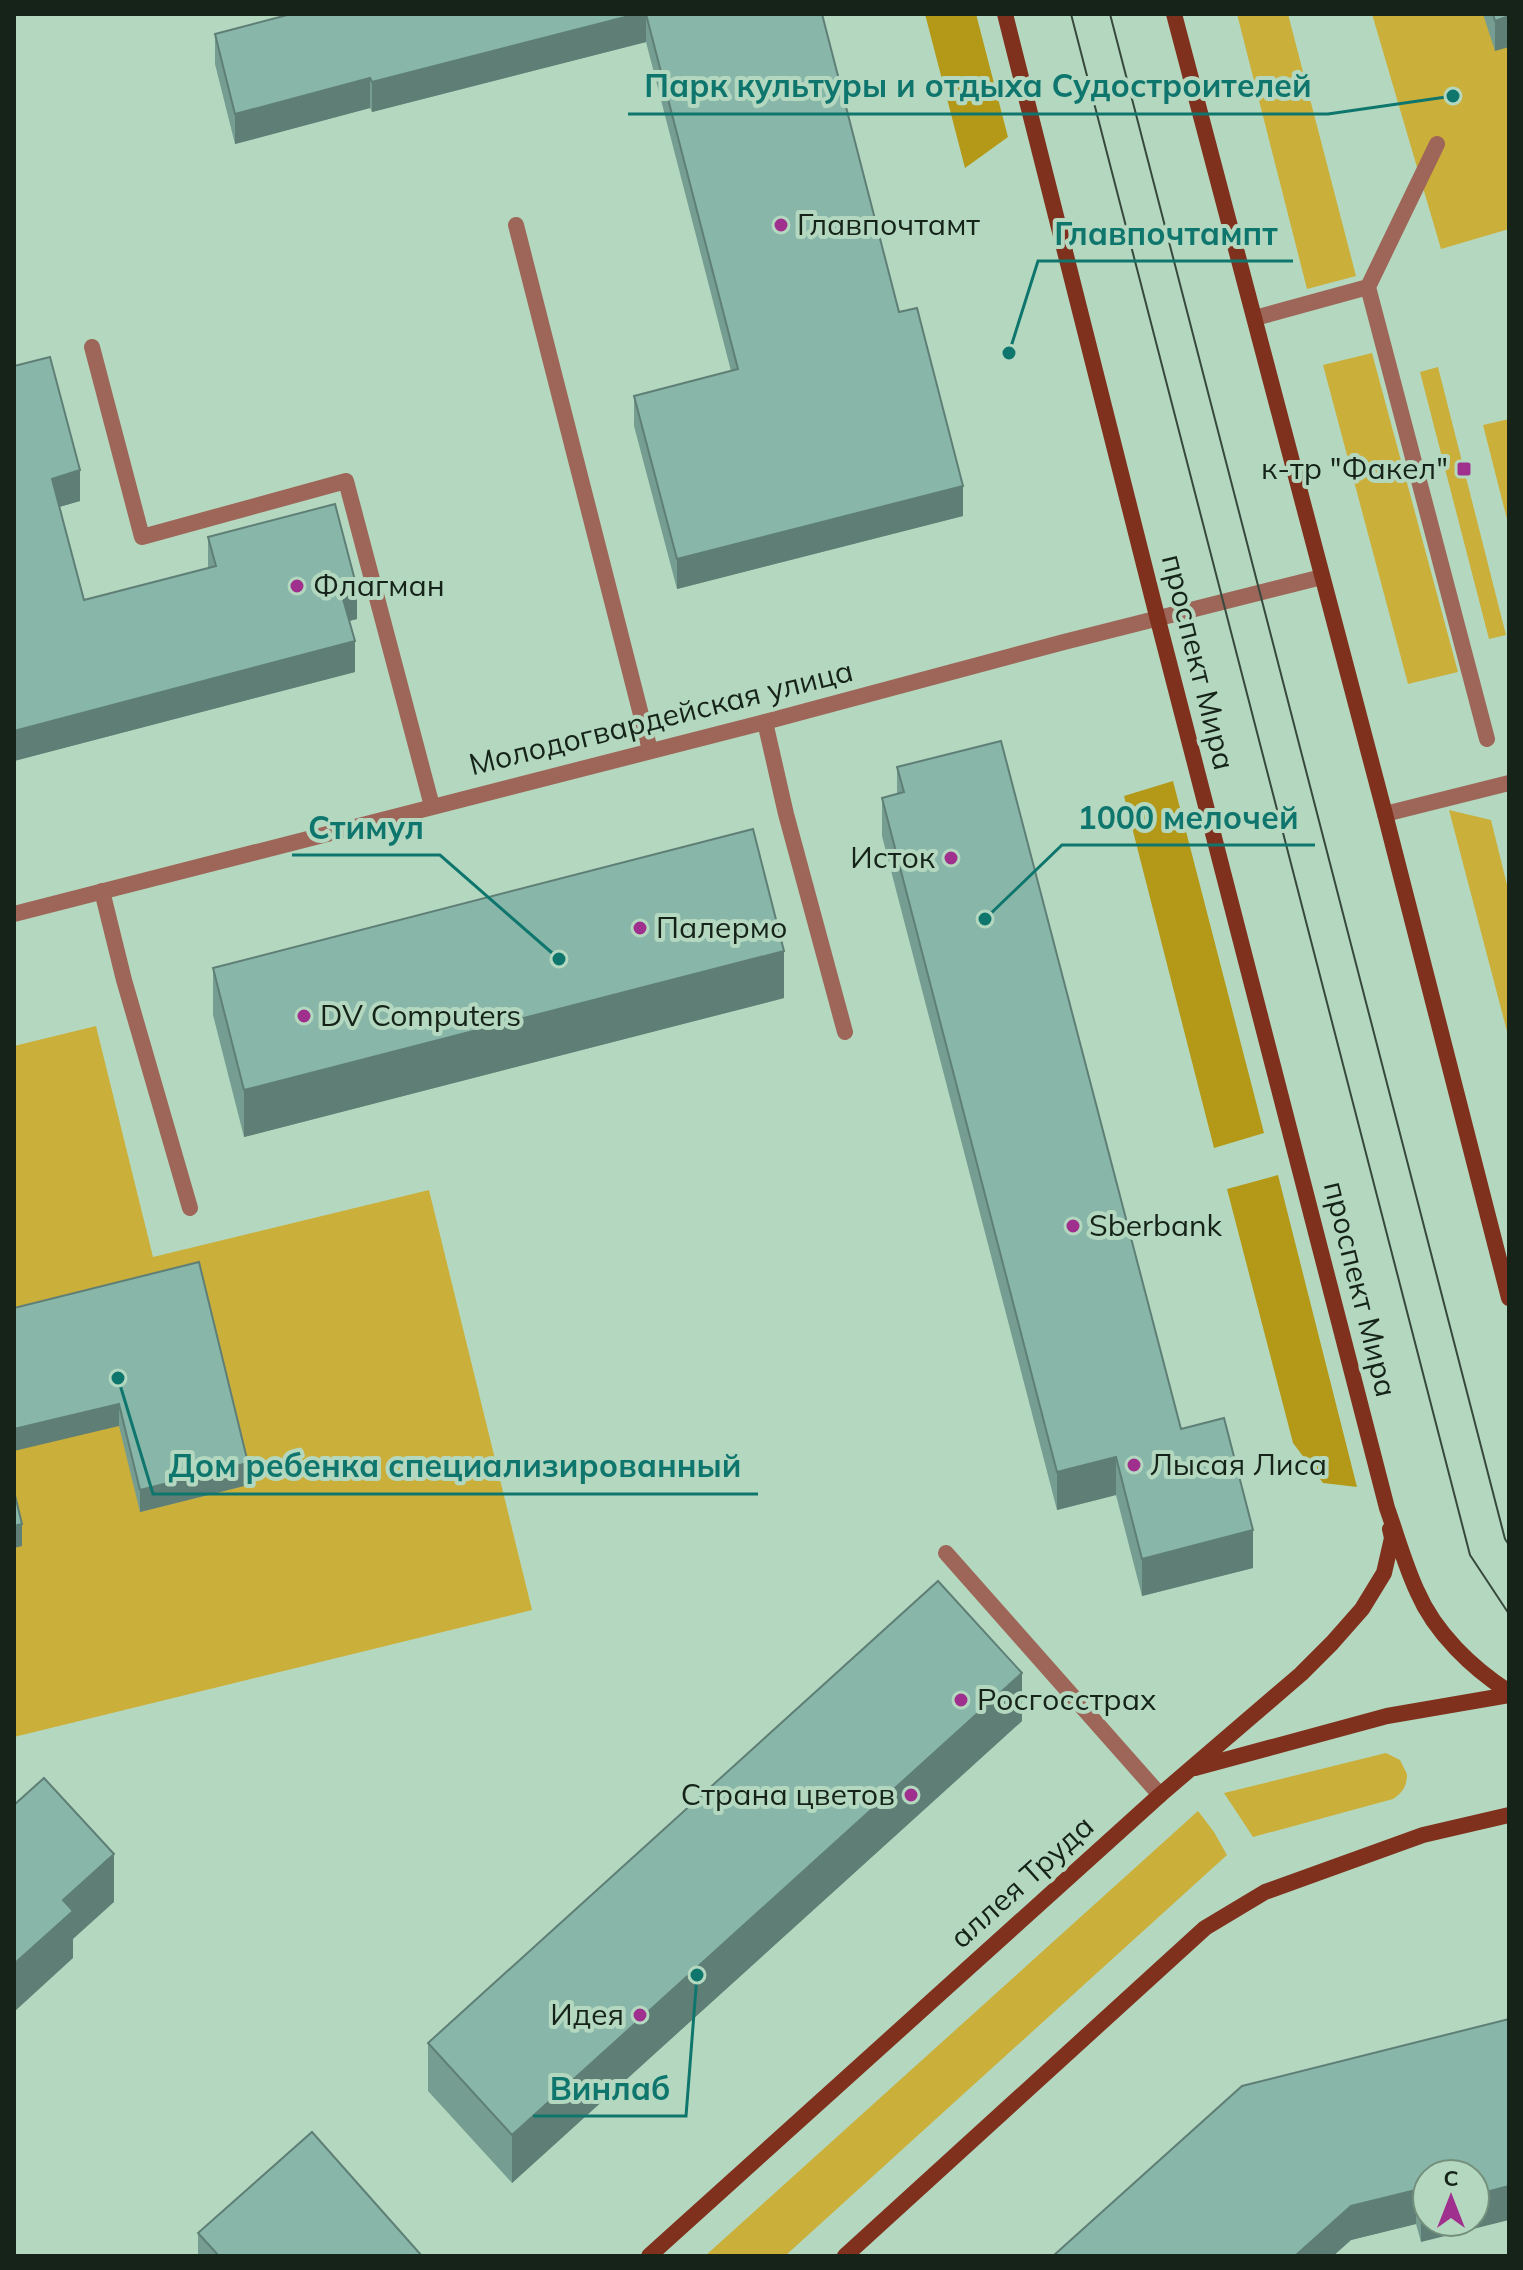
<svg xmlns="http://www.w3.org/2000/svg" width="1523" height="2270" viewBox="0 0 1523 2270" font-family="Mulish,sans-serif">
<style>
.green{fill:#cbaf3b}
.forest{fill:#b49817}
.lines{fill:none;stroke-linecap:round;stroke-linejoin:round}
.lane{stroke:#9e6658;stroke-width:16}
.street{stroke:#9e6658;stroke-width:16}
.secondary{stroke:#80311d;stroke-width:16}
.tram{stroke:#36493c;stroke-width:2}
.wall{fill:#759d91}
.shaded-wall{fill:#5f7f76}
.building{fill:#88b6a9;stroke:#5f7f76;stroke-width:2}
.poi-dot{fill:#a0308e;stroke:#b4d8bf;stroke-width:3}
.labels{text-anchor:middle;stroke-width:8;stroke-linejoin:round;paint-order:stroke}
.poi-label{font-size:30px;fill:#152319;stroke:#b4d8bf;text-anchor:start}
.street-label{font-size:30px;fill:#152319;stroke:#b4d8bf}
.leader{fill:none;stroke:#0f766e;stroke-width:3}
.callout-dot{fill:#0f766e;stroke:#b4d8bf;stroke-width:3}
.callout-label{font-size:32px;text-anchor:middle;font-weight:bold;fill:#0f766e;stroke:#b4d8bf;stroke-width:8;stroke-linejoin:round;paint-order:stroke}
</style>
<rect width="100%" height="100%" fill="#b4d8bf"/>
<path class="green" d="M 1237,14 L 1288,14 L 1356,276 L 1307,289 Z
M 1372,14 L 1509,14 L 1509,229 L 1441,249 Z
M 1372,353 L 1458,672 L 1408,684 L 1323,365 Z
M 1438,367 L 1506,635 L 1489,639 L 1420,372 Z
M 1509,419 L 1509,527 L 1483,425 Z
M 1449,810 L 1491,820 L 1509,893 L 1509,1039 Z
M 96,1026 L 153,1257 L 429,1190 L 532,1610 L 14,1737 L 14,1046 Z
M 1386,1753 L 1400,1760 L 1407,1774 C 1407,1786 1403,1792 1393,1799 L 1253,1837 L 1224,1793 Z
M 1198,1811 L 1214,1832 L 1227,1855 L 785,2256 L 705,2256 Z"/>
<path class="forest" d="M 925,14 L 976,14 L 1008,137 L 965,168 Z
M 1173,781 L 1264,1133 L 1214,1148 L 1124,796 Z
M 1278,1175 L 1357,1487 L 1323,1483 L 1293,1443 L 1227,1189 Z"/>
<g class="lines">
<path class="lane" d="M 1437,144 L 1368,287 L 1487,739
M 516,225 L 650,750
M 1255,318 L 1368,287
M 92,347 L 142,537 L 346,481 L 432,806
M 765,722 L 786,814 L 845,1032
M 1385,814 L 1509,783
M 102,891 L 124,980 L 190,1208
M 946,1553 L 1160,1795"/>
<path class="street" d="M 14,914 L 765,722 L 1064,642 L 1322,577"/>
<path class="secondary" d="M 1005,14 L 1158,620 L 1387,1508 C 1397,1536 1405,1565 1417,1591 C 1435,1633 1472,1668 1509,1692
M 1174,14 L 1385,814 L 1509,1298
M 1195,1768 L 1387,1716 L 1509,1695
M 649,2256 L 1160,1795 L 1301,1674 L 1332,1643 L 1362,1609 L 1384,1573 L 1392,1538 L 1390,1529
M 845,2256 L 1205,1928 L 1265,1892 L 1423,1835 L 1509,1815"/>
<path class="tram" d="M 1071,14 L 1470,1555 L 1509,1614
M 1110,14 L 1505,1539 L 1509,1545"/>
</g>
<path class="wall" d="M 291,14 L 822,14 L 899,312 L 963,516 L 677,589 L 634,426 L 634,396 L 731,371 L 646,42 L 372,112 L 370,108 L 235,144 L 215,64 L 215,34 Z
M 1483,14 L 1509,14 L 1495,51 Z
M 14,366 L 80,501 L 59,507 L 84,600 L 208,568 L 208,537 L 357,619 L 349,621 L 355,672 L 14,761 Z
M 897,767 L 1181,1429 L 1253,1568 L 1142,1596 L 1116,1495 L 1057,1510 L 882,836 L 882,798 L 897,794 Z
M 213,968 L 784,998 L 244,1137 L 213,1015 Z
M 14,1308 L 248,1485 L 140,1512 L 119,1426 Z
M 1022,1721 L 512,2183 L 428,2091 L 428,2043 Z
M 1509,2019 L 1421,2242 L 1416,2224 L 1351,2240 L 1333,2256 L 1053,2256 Z
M 198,2233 L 422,2256 L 198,2256 Z"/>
<path class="shaded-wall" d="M 637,14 L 646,14 L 646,42 L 372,112 L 372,82 Z
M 1509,16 L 1509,47 L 1495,51 L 1495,21 Z
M 370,78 L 370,108 L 235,144 L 235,114 Z
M 80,470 L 80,501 L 52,509 L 52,479 Z
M 963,486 L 963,516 L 677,589 L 677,559 Z
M 357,588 L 357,619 L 341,623 L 341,592 Z
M 355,641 L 355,672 L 14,761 L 14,731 Z
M 784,951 L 784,998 L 244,1137 L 244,1090 Z
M 119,1404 L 119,1426 L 14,1451 L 14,1429 Z
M 1116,1457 L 1116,1495 L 1057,1510 L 1057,1472 Z
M 248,1463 L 248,1485 L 140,1512 L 140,1490 Z
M 22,1524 L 22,1546 L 14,1548 L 14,1526 Z
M 1253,1530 L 1253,1568 L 1142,1596 L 1142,1559 Z
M 1022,1673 L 1022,1721 L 512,2183 L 512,2135 Z
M 114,1854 L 114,1902 L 73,1939 L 73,1958 L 14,2012 L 14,1964 L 63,1900 Z
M 1509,2186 L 1509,2220 L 1421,2242 L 1421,2208 L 1427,2207 L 1427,2222 L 1475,2222 L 1475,2195 Z
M 1416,2190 L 1416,2224 L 1351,2240 L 1333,2256 L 1295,2256 L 1351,2206 Z"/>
<path class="building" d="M 291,14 L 637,14 L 372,82 L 370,78 L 235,114 L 215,34 Z
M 646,14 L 822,14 L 899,312 L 917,308 L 963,486 L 677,559 L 634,396 L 738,369 Z
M 1493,14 L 1509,14 L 1509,16 L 1495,21 Z
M 50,357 L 80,470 L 52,479 L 84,600 L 216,566 L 208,537 L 335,504 L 357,588 L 341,592 L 355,641 L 14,731 L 14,366 Z
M 1001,741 L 1181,1429 L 1224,1418 L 1253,1530 L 1142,1559 L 1116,1457 L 1057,1472 L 882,798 L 904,792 L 897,767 Z
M 753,829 L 784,951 L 244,1090 L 213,968 Z
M 199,1262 L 248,1463 L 140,1490 L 119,1404 L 14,1429 L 14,1308 Z
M 14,1491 L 22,1524 L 14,1526 Z
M 938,1581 L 1022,1673 L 512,2135 L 428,2043 Z
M 44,1778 L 114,1854 L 63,1900 L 73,1911 L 14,1964 L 14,1805 Z
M 1509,2019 L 1509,2186 L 1475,2195 L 1475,2174 L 1427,2174 L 1427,2207 L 1421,2208 L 1416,2190 L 1351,2206 L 1295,2256 L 1053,2256 L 1242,2086 Z
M 312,2132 L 422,2256 L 219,2256 L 198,2233 Z"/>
<g class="poi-dot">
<circle cx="781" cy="225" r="8"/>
<rect x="1456" y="461" width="16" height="16" rx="4"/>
<circle cx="297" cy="586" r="8"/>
<circle cx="951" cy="858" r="8"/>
<circle cx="640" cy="928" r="8"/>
<circle cx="304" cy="1016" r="8"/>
<circle cx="1073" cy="1226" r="8"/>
<circle cx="1134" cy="1465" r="8"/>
<circle cx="961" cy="1700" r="8"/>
<circle cx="911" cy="1795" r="8"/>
<circle cx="640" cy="2015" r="8"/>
</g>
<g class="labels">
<g class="poi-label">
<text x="797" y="235">Главпочтамт</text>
<text x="1448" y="479" text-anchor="end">к-тр "Факел"</text>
<text x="313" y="596">Флагман</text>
<text x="935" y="868" text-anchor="end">Исток</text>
<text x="656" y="938">Палермо</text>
<text x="320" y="1026">DV Computers</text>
<text x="1089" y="1236">Sberbank</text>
<text x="1150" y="1475">Лысая Лиса</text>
<text x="977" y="1710">Росгосстрах</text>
<text x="895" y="1805" text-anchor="end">Страна цветов</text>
<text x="624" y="2025" text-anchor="end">Идея</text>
</g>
<g class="street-label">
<text transform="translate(1198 662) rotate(76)" y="10">проспект Мира</text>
<text transform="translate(661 718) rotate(-14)" y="10">Молодогвардейская улица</text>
<text transform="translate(1360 1289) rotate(76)" y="10">проспект Мира</text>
<text transform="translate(1022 1882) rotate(-42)" y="10">аллея Труда</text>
</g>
</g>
<path class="leader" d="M1453 96L1328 114H628M1009 353L1038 261H1293M985 919L1062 845H1315M559 959L440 855H292M118 1378L153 1494H758M697 1975L686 2116H533"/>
<g class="callout-dot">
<circle cx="1453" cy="96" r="8"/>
<circle cx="1009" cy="353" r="8"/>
<circle cx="985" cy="919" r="8"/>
<circle cx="559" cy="959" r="8"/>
<circle cx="118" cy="1378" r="8"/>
<circle cx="697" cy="1975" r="8"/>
</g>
<g class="callout-label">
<text x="978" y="97">Парк культуры и отдыха Судостроителей</text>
<text x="1166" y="245">Главпочтампт</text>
<text x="1188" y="829">1000 мелочей</text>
<text x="366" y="839">Стимул</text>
<text x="455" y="1477">Дом ребенка специализированный</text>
<text x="610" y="2100">Винлаб</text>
</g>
<rect width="1523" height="2270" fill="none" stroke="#152319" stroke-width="32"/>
<g transform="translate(1451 2198)"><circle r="38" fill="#b4d8bf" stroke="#74907d" stroke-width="2"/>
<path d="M0-6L14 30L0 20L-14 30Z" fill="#a0308e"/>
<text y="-12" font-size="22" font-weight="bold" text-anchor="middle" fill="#152319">С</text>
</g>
</svg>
